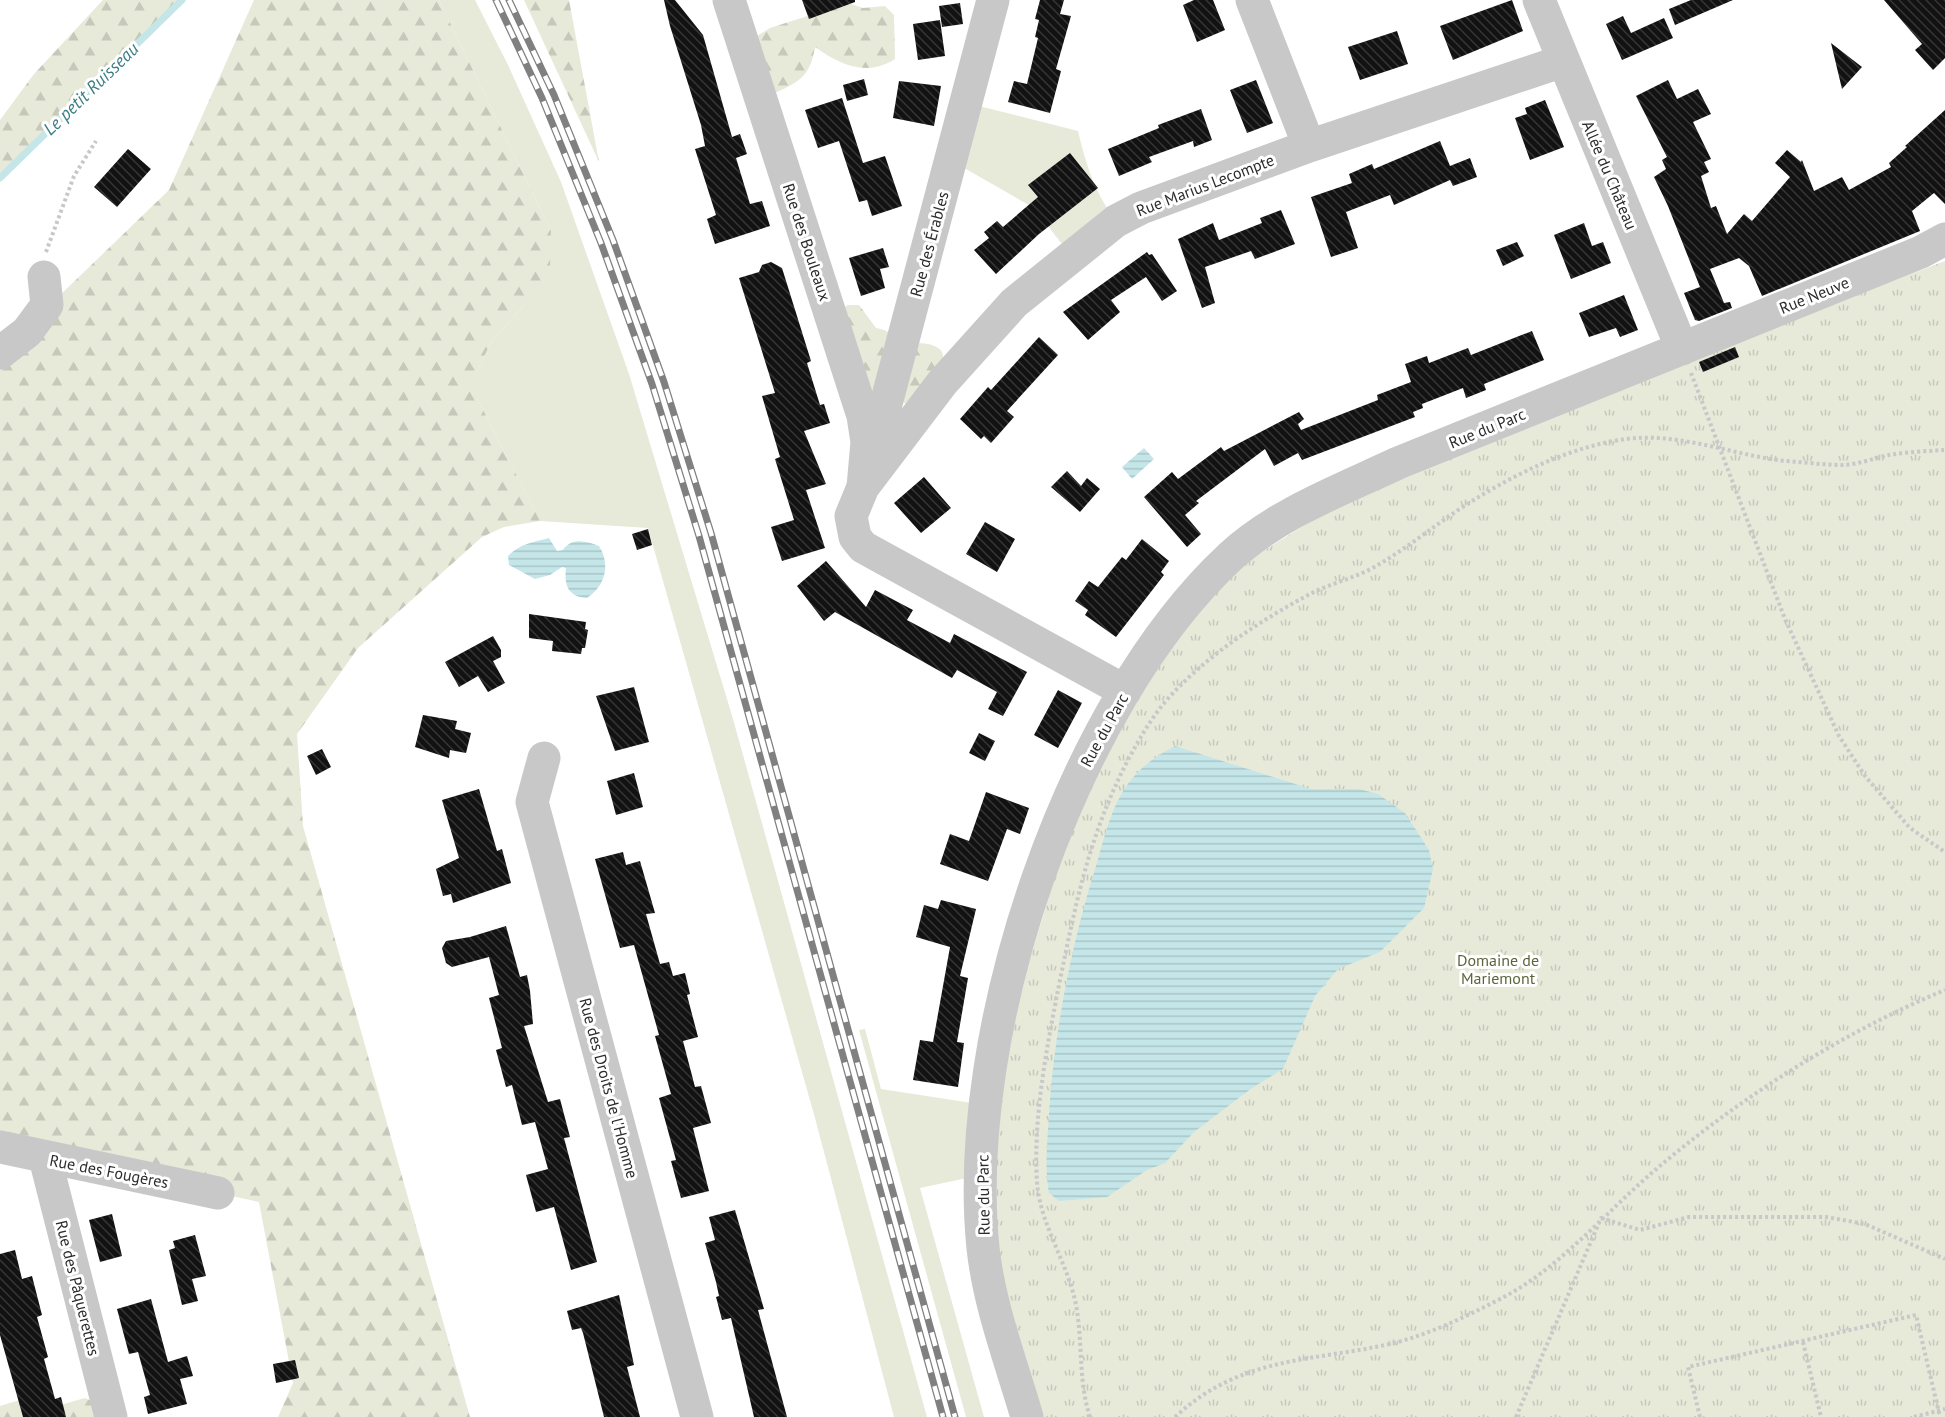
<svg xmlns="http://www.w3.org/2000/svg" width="1945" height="1417" viewBox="0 0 1945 1417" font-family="'PT Sans',sans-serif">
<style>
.green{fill:#e7e9d9}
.forest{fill:url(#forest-firs)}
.park{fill:url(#park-tufts)}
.water{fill:url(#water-rules)}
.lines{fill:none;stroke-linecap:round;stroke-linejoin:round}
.stream{stroke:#c5e6e9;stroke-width:7}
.building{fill:url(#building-back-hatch)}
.path{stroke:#c8c8c8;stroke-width:4;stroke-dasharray:3 3;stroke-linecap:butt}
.minor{stroke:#c8c8c8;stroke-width:33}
.rail-casing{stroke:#808080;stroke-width:7}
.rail{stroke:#fff;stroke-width:4.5;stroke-dasharray:14;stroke-linecap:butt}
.labels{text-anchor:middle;stroke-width:6;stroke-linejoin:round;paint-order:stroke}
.street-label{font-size:16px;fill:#2b2b2b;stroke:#fff}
.park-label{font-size:16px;fill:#5b653b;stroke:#fff}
.water-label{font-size:18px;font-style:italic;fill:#3a7e84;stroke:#fff}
</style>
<defs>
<pattern id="forest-firs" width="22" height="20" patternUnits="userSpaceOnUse" patternTransform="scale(1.5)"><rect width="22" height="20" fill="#e7e9d9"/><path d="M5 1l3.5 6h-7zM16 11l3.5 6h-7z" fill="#c6c8ba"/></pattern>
<pattern id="park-tufts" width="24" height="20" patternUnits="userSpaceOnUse" patternTransform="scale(1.5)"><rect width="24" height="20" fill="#e7e9d9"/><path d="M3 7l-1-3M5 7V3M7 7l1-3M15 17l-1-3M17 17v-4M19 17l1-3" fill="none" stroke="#c6c8ba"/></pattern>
<pattern id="water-rules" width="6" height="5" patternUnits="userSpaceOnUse" patternTransform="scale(1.5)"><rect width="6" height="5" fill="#c5e6e9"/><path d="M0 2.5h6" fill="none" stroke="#a9c5c8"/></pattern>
<pattern id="building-back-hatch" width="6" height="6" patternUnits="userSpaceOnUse" patternTransform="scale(1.5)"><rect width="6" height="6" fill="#121212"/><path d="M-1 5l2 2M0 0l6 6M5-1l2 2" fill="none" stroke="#353535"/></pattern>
</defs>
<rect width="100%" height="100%" fill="#fff"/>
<path class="green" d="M 439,0 L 475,0 L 508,65 L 561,182 L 629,374 L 733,719 L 927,1417 L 894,1417 L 815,1118 L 648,528 L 540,521 L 477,398 L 477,372 L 491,342 L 524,305 L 551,231 Z
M 967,103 L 1078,131 C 1086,165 1095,193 1116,221 L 1072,257 L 1034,208 L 952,161 Z
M 865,1029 L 881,1089 L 985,1105 L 981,1175 L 920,1188 L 984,1417 L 966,1417 L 859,1030 Z"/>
<path class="forest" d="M 103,0 L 182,0 L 0,178 L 0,120 L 34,74 Z
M 254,0 L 439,0 L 551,231 L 550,268 L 524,305 L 491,342 L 477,372 L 477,398 L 540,521 L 504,527 L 482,537 L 358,648 L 297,734 L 303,826 L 470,1417 L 278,1417 L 293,1383 L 259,1202 L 0,1147 L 0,353 L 169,190 Z
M 524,0 L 569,0 L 599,162 Z
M 848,3 L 863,8 L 885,6 L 894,15 L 895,59 C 867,77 840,65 815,47 C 810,77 799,82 773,94 L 757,36 L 770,28 Z
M 848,305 L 859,305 L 876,328 C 889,330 898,339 911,342 C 920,344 929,342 938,348 C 956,359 922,395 913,407 C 895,400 894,391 870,391 L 838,311 Z
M 33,1396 L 57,1406 L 85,1398 L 94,1402 L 97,1417 L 0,1417 L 0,1406 Z"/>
<path class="park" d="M 1945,261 L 1945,1417 L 1039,1417 L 998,1264 L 993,1203 L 998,1107 L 1022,984 L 1062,855 L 1095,770 L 1146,684 L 1196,612 L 1252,558 L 1313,520 L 1394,481 L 1728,343 Z"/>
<path class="water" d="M 1144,448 L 1154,459 L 1132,479 L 1122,467 Z
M 549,538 L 557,551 L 563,550 C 571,537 587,541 599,546 C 611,565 605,586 587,598 C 568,597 564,585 566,568 L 562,567 L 550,575 L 535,579 L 509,565 L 508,556 C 519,544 534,542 549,538 Z
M 1175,746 L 1311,789 L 1359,789 L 1378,794 L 1405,813 L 1429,850 L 1433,869 L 1424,908 L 1380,952 L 1338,969 L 1315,996 L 1283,1069 L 1252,1088 L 1194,1132 L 1165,1163 L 1147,1170 L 1107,1197 L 1059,1201 L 1049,1193 C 1044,1166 1048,1139 1049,1112 C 1055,1028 1071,946 1096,866 C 1103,842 1109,815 1122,793 C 1137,769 1151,759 1175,746 Z"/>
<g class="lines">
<path class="stream" d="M 0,178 L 182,0"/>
</g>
<path class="building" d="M 664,0 L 675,0 L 703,35 L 732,137 L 740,134 L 747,154 L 736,158 L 750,204 L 762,201 L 770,226 L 715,244 L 707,219 L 716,215 L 695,149 L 705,146 L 701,125 L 670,26 Z
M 802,0 L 855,0 L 855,2 L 809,19 Z
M 1040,0 L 1064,0 L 1060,14 L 1071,16 L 1056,69 L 1061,71 L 1050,113 L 1008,102 L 1014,81 L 1027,84 L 1038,38 L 1035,37 L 1039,20 L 1035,19 Z
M 1194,0 L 1213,0 L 1225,30 L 1197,42 L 1183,5 Z
M 1512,0 L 1523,31 L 1453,60 L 1440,26 Z
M 1691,0 L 1733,0 L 1675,25 L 1669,9 Z
M 1884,0 L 1945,0 L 1945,58 L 1933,70 L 1915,50 L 1922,44 Z
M 960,3 L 963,24 L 942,27 L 939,6 Z
M 1623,16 L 1631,33 L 1664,18 L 1673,38 L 1622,60 L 1606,24 Z
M 940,20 L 945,56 L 918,60 L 913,24 Z
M 1397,31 L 1408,64 L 1360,80 L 1348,47 Z
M 1831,43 L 1862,67 L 1842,89 Z
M 864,79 L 868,95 L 847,101 L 843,85 Z
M 1256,80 L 1273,123 L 1247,133 L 1230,90 Z
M 1668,80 L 1677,99 L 1698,89 L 1711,114 L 1693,122 L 1711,159 L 1704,162 L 1709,172 L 1701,176 L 1711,208 L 1716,206 L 1727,234 L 1744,214 L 1752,221 L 1790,177 L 1775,163 L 1787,150 L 1801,162 L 1802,160 L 1814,191 L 1842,177 L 1849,190 L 1891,167 L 1889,163 L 1907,147 L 1905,146 L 1945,110 L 1945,204 L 1934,193 L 1912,211 L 1920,231 L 1762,296 L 1749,266 L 1739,258 L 1710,269 L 1724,303 L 1730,302 L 1732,308 L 1699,321 L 1695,320 L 1684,293 L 1700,287 L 1668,206 L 1654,177 L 1666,169 L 1662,160 L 1667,157 L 1636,96 Z
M 899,81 L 941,86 L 934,126 L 893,118 Z
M 842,98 L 863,163 L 885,156 L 902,206 L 872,216 L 867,200 L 859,202 L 839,141 L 818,148 L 805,110 Z
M 1545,100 L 1564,147 L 1530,160 L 1515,118 L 1527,114 L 1525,108 Z
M 1201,109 L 1212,140 L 1194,147 L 1193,141 L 1149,157 L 1152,162 L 1119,176 L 1108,149 L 1159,128 L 1158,125 Z
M 1440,141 L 1450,166 L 1470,158 L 1477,177 L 1453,186 L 1450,180 L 1394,205 L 1390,195 L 1346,212 L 1358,248 L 1331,257 L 1311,197 L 1352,183 L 1349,174 L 1372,164 L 1374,169 Z
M 128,149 L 151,169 L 117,207 L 94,187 Z
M 1070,153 L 1098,188 L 1039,234 L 996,274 L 974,250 L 989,238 L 984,232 L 997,221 L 1003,227 L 1038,197 L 1028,185 Z
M 1281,210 L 1295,244 L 1255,259 L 1251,251 L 1205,267 L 1215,303 L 1202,308 L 1178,239 L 1213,223 L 1219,240 L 1262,223 L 1260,218 Z
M 1584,223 L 1592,246 L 1603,242 L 1611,263 L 1571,279 L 1554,235 Z
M 1517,242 L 1524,256 L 1503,266 L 1496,250 Z
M 883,248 L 889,267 L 880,269 L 885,288 L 861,296 L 849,258 Z
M 1147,252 L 1149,255 L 1152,254 L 1177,291 L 1162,301 L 1146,277 L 1111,300 L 1120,312 L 1088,340 L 1063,312 Z
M 771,262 L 782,268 L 811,361 L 807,363 L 820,405 L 824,404 L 830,423 L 804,431 L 826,484 L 806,490 L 825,548 L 782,561 L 771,527 L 794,520 L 775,459 L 780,457 L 762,396 L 775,393 L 739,278 L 759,272 L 762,265 Z
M 1624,295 L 1638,330 L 1620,337 L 1616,328 L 1589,337 L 1579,313 Z
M 1532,331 L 1544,360 L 1484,384 L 1486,390 L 1466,398 L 1463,388 L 1422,404 L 1423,408 L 1413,412 L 1415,417 L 1302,460 L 1298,453 L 1274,466 L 1265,449 L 1196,501 L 1199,503 L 1185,515 L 1201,534 L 1187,547 L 1144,497 L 1172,472 L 1178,479 L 1221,447 L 1224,451 L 1299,412 L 1304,419 L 1298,424 L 1301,430 L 1378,400 L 1377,395 L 1411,382 L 1405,364 L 1427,356 L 1429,363 L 1468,348 L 1471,355 Z
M 1039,337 L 1058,355 L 1007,411 L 1014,417 L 991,443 L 984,436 L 981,439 L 960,419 L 988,387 L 991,390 Z
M 1735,347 L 1739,357 L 1703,372 L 1699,362 Z
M 1067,471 L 1081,486 L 1087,478 L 1100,489 L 1080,512 L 1051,487 Z
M 924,477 L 951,508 L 921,533 L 894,503 Z
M 985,522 L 1015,539 L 997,572 L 966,554 Z
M 648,529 L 652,545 L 637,550 L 632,534 Z
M 1142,539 L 1169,561 L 1161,572 L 1164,575 L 1116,637 L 1085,615 L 1088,610 L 1075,601 L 1089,581 L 1098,587 L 1122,557 L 1126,560 Z
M 826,561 L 866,607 L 875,590 L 913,610 L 907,620 L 950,643 L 954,634 L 1027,672 L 1003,716 L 988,709 L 997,692 L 957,670 L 952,678 L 835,612 L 824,621 L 797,586 Z
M 529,614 L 586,622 L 585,629 L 588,630 L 585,648 L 582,648 L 581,654 L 552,651 L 553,641 L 529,638 Z
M 493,636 L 501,650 L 501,657 L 493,661 L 505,683 L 488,692 L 478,676 L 459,687 L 445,662 Z
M 634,687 L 649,742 L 615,751 L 596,696 Z
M 1058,690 L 1082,703 L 1058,748 L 1034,735 Z
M 423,715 L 457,721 L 455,729 L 471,733 L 466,753 L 450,750 L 449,758 L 415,747 Z
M 979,733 L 995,741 L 985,761 L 969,753 Z
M 322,749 L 331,767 L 316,775 L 307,756 Z
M 634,773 L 643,807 L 616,815 L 607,781 Z
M 479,789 L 497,851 L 502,849 L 511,883 L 453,903 L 451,894 L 443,896 L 436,869 L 459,858 L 442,800 Z
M 986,792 L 1029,808 L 1020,834 L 1007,829 L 988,881 L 940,864 L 950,834 L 969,841 Z
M 623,852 L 626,865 L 640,861 L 655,913 L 646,914 L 660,964 L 669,962 L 673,976 L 685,973 L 690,994 L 687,995 L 698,1037 L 683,1041 L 695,1087 L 701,1086 L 711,1123 L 693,1128 L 709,1191 L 681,1198 L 671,1161 L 676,1160 L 659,1098 L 671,1094 L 655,1036 L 659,1035 L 634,945 L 620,948 L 595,859 Z
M 941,900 L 976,909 L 960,976 L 968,978 L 957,1042 L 964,1043 L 958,1087 L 913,1080 L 920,1040 L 933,1042 L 950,947 L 916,937 L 924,905 L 938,909 Z
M 506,926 L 520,977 L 527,975 L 530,991 L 533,1024 L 524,1026 L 548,1102 L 560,1099 L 570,1137 L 564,1138 L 597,1262 L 571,1270 L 554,1207 L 536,1212 L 526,1175 L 548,1169 L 535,1122 L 522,1125 L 512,1085 L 506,1087 L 496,1050 L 502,1048 L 489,998 L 499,995 L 489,957 L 452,967 L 446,963 L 442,948 L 446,941 L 470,937 Z
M 735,1210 L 764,1309 L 758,1310 L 787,1417 L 754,1417 L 731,1318 L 722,1320 L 716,1297 L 719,1296 L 716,1282 L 705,1243 L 715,1240 L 709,1217 Z
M 112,1214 L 122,1256 L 100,1262 L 89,1220 Z
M 195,1235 L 206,1276 L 192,1279 L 198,1301 L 182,1305 L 169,1250 L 175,1248 L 173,1241 Z
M 15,1250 L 22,1279 L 32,1276 L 42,1315 L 37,1317 L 48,1357 L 44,1359 L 55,1399 L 61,1397 L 66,1417 L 23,1417 L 0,1335 L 0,1254 Z
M 619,1295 L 634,1365 L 627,1367 L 640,1417 L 604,1417 L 583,1333 L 581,1328 L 572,1330 L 567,1311 Z
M 151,1299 L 168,1362 L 187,1356 L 193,1376 L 180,1379 L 187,1404 L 148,1414 L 144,1397 L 150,1395 L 138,1352 L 129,1354 L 117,1309 Z
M 295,1360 L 299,1378 L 276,1383 L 273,1364 Z"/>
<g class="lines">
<path class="path" d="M 46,252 L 74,176 L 96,141
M 1691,373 L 1785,619 L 1839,736 L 1865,776 L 1910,828 L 1945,852
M 1803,1342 L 1821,1417
M 1090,1417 C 1078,1381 1083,1342 1076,1305 C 1068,1263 1040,1225 1037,1182 C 1033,1119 1046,1052 1058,990 C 1075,907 1088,837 1128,760 C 1141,736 1154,713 1173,693 C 1212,652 1260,621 1310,594 C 1331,583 1356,578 1376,566 C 1411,546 1442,519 1477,498 C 1521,471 1574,446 1626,439 C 1680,432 1732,455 1785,461 C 1804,462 1823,465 1842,465 C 1857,465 1874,458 1889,455 C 1907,452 1927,451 1945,450
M 1175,1417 C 1242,1355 1313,1362 1394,1343 C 1433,1333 1467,1316 1502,1298 C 1560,1268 1605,1213 1654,1171 C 1738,1099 1843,1032 1945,990
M 1516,1417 L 1601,1218 L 1640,1230 L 1689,1217 L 1826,1217 L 1865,1224 L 1945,1259
M 1700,1417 L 1688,1367 L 1916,1315 L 1940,1417
M 1914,1417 L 1945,1409"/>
<path class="minor" d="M 729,0 L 863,416 L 867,442 L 863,487
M 1252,0 L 1309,146
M 1539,0 L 1682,349
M 0,353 L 27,332 L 47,305 L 44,277
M 873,453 L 993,0
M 1125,691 L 863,547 L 855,537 L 851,516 L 863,487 L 942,383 L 1014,303 L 1116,221 L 1141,208 L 1309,146 L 1563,61
M 544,758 L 532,802 L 697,1417
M 0,1147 L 218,1193
M 45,1158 L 111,1417
M 1027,1417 C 1011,1362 989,1305 983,1248 C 961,1032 1070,705 1231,556 C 1278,513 1341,490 1398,463 L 1921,252 L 1945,239"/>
<defs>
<path id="rail" d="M 496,0 L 542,98 L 601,243 L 652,384 L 699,536 L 943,1417
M 509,0 L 554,95 L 613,240 L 664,382 L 711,533 L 955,1417"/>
</defs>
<use href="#rail" class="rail-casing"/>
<use href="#rail" class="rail"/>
</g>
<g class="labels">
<g class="street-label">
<text transform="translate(1610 175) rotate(67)" y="6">Allée du Château</text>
<text transform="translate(1205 185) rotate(-21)" y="6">Rue Marius Lecompte</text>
<text transform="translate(807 242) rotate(72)" y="6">Rue des Bouleaux</text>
<text transform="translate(929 244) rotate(-75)" y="6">Rue des Érables</text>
<text transform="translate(1814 295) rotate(-22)" y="6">Rue Neuve</text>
<text transform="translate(1487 428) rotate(-22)" y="6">Rue du Parc</text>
<text transform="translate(1104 730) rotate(-61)" y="6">Rue du Parc</text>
<text transform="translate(609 1088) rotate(75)" y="6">Rue des Droits de l'Homme</text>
<text transform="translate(109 1171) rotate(11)" y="6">Rue des Fougères</text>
<text transform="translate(983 1195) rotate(-91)" y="6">Rue du Parc</text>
<text transform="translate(78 1288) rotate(76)" y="6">Rue des Pâquerettes</text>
</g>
<g class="park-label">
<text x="1498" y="966">Domaine de<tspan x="1498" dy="18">Mariemont</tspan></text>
</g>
<g class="water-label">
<text transform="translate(91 89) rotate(-44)" y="6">Le petit Ruisseau</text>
</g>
</g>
</svg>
